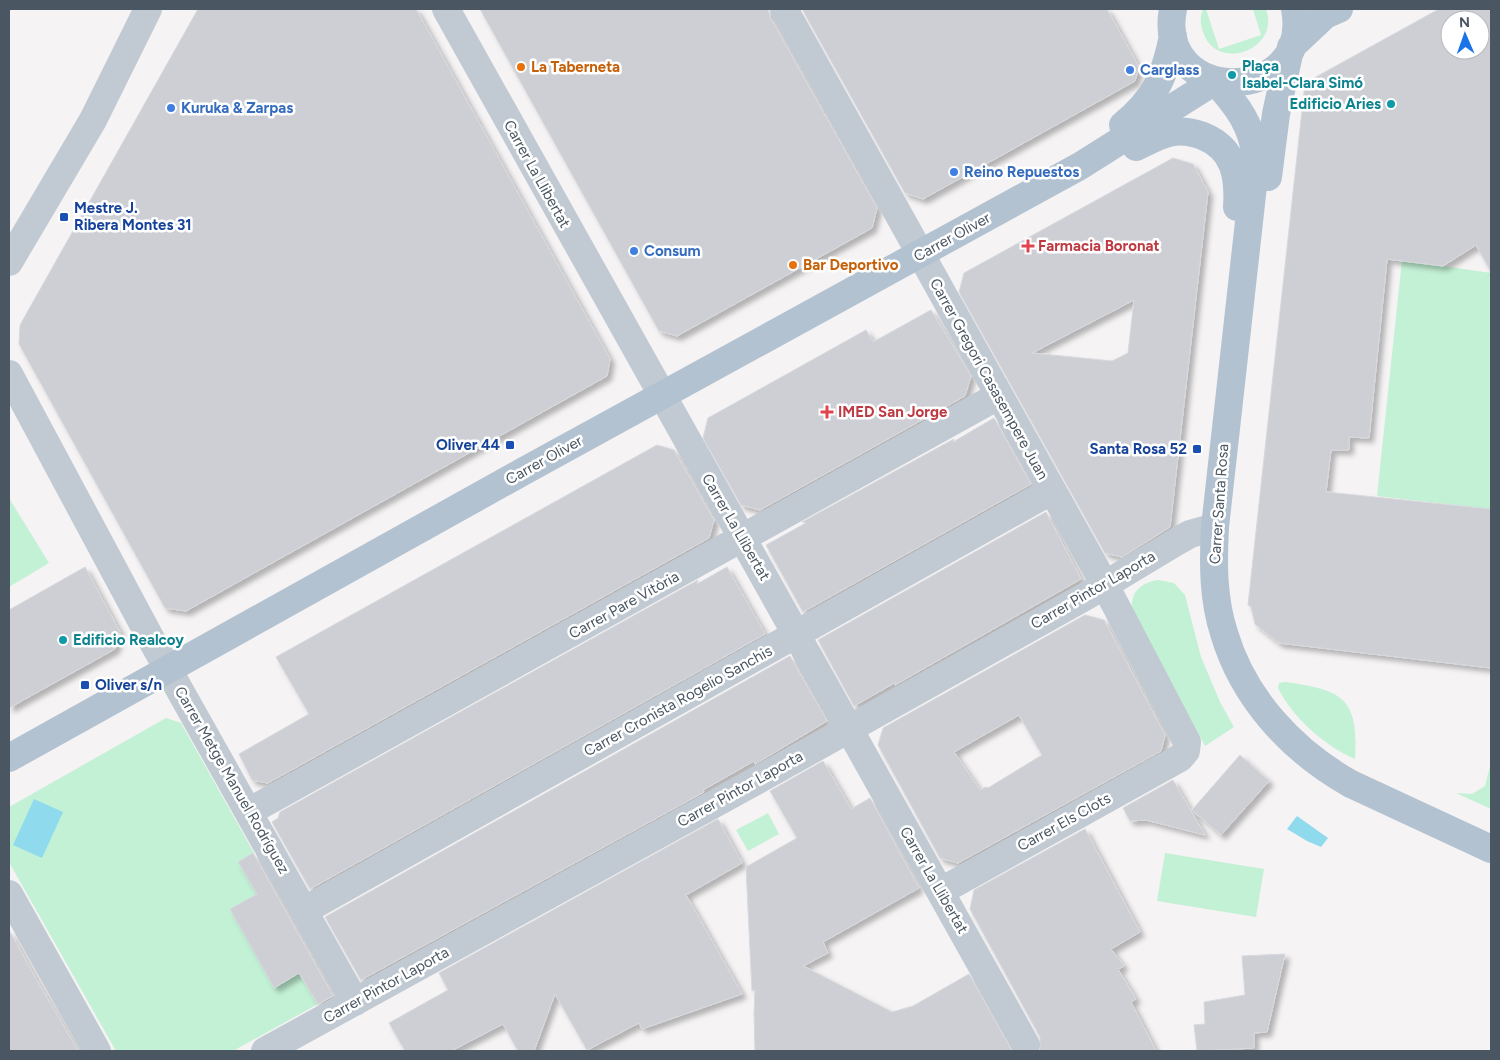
<svg xmlns="http://www.w3.org/2000/svg" width="1500" height="1060" viewBox="0 0 1500 1060" font-family="Figtree,sans-serif">
<style>
.green{fill:#c3f1d5}
.water{fill:#90daee}
.building{fill:#cdcfd5;stroke:#d7d9de;fill-rule:evenodd;filter:url(#shadow)}
.lines{fill:none;stroke-linecap:round;stroke-linejoin:round}
.minor{stroke:#c1cad2;stroke-width:28}
.major{stroke:#b3c2d1;stroke-width:28}
.food-dot{fill:#e8710a;stroke:#fff;stroke-width:2}
.shop-dot{fill:#3f7fe0;stroke:#fff;stroke-width:2}
.culture-dot{fill:#0f9aa8;stroke:#fff;stroke-width:2}
.transit-dot{fill:#1a4fb4;stroke:#fff;stroke-width:2}
.health-dot{fill:#e0444e;stroke:#fff;stroke-width:2}
.labels{text-anchor:middle;stroke-width:5;stroke-linejoin:round;paint-order:stroke}
.culture-label{font-size:15px;font-weight:bold;fill:#0d838f;stroke:#fff;text-anchor:start}
.food-label{font-size:15px;font-weight:bold;fill:#c56008;stroke:#fff;text-anchor:start}
.shop-label{font-size:15px;font-weight:bold;fill:#366cbe;stroke:#fff;text-anchor:start}
.street-label{font-size:15px;fill:#4a5661;stroke:#fff}
.transit-label{font-size:15px;font-weight:bold;fill:#164399;stroke:#fff;text-anchor:start}
.health-label{font-size:15px;font-weight:bold;fill:#be3a42;stroke:#fff;text-anchor:start}
</style>
<defs>
<filter id="shadow"><feDropShadow dx="4.5" dy="4.5" stdDeviation="2.5" flood-color="#0004"/></filter>
</defs>
<rect width="100%" height="100%" fill="#f5f3f3"/>
<path class="green" d="M 1203,9 L 1206,9 L 1219,49 L 1261,35 L 1253,9 L 1266,9 C 1281,50 1216,73 1203,32 C 1200,24 1200,16 1203,9 Z
M 1402,260 L 1491,273 L 1491,509 L 1377,496 Z
M 9,498 L 49,563 L 9,587 Z
M 1158,580 L 1174,583 L 1185,595 L 1201,657 L 1220,702 L 1234,727 L 1205,746 L 1132,609 C 1131,591 1141,583 1158,580 Z
M 1285,682 C 1342,690 1359,697 1355,759 C 1325,746 1293,718 1278,688 L 1279,683 Z
M 166,718 L 181,723 L 254,853 L 239,862 L 257,894 L 231,909 L 274,988 L 299,973 L 318,1004 L 233,1051 L 116,1051 L 9,862 L 9,807 Z
M 1491,762 L 1491,809 L 1456,793 L 1472,794 L 1485,786 Z
M 768,813 L 779,834 L 748,851 L 736,830 Z
M 1165,853 L 1264,869 L 1256,917 L 1157,901 Z"/>
<path class="water" d="M 34,799 L 63,812 L 42,858 L 13,845 Z
M 1297,816 L 1328,838 L 1321,847 L 1307,841 L 1287,829 Z"/>
<path class="building" d="M 198,9 L 416,9 L 610,359 L 607,376 L 186,611 L 165,608 L 19,344 L 20,325 Z
M 480,9 L 768,9 L 770,17 L 877,208 L 872,228 L 677,336 L 659,331 Z
M 802,9 L 1107,9 L 1139,67 L 1135,81 L 923,199 L 905,193 Z
M 1439,9 L 1491,9 L 1491,272 L 1476,245 L 1443,266 L 1387,259 L 1369,438 L 1349,437 L 1349,450 L 1331,450 L 1326,492 L 1491,509 L 1491,668 L 1279,643 L 1255,624 L 1251,607 L 1248,605 L 1305,83 ZM 1450,20 L 1480,20 L 1480,50 L 1450,50 Z
M 1173,158 L 1193,164 L 1208,192 L 1170,527 L 1122,557 L 1105,553 L 959,292 L 964,273 ZM 1134,300 L 1128,353 L 1112,361 L 1032,353 Z
M 931,310 L 971,376 L 965,396 L 760,510 L 741,505 L 703,438 L 708,418 L 866,330 L 873,342 Z
M 994,418 L 1031,484 L 803,612 L 766,545 L 806,523 L 802,522 L 954,439 L 953,442 Z
M 657,445 L 674,450 L 714,520 L 709,538 L 268,783 L 252,780 L 239,754 L 309,714 L 276,657 Z
M 1046,512 L 1081,579 L 895,685 L 896,682 L 854,706 L 818,640 Z
M 85,567 L 120,632 L 115,649 L 9,708 L 9,610 Z
M 727,567 L 765,634 L 310,889 L 272,822 L 278,818 L 280,812 L 698,580 L 697,584 Z
M 1085,615 L 1104,620 L 1165,735 L 1161,751 L 958,863 L 940,858 L 878,745 L 883,728 ZM 1019,715 L 1042,755 L 988,788 L 986,787 L 980,790 L 954,752 Z
M 790,656 L 827,721 L 755,764 L 754,761 L 703,790 L 704,792 L 361,980 L 325,917 Z
M 1240,755 L 1269,781 L 1221,835 L 1192,810 Z
M 823,761 L 851,809 L 870,798 L 919,888 L 823,942 L 828,953 L 803,966 L 892,1012 L 913,1006 L 969,974 L 1012,1051 L 755,1051 L 754,1013 L 755,990 L 752,991 L 746,867 L 797,838 L 770,791 Z
M 1173,780 L 1205,835 L 1146,820 L 1130,821 L 1123,808 Z
M 718,819 L 742,863 L 686,895 L 742,994 L 642,1029 L 639,1023 L 587,1050 L 555,994 L 534,1051 L 518,1051 L 503,1024 L 451,1051 L 405,1051 L 389,1023 L 448,990 L 439,973 Z
M 1085,829 L 1140,932 L 1111,949 L 1124,966 L 1118,969 L 1136,999 L 1131,1002 L 1156,1051 L 1040,1051 L 1040,1037 L 970,909 L 974,890 Z
M 253,853 L 333,996 L 318,1004 L 299,973 L 274,988 L 230,909 L 257,894 L 238,862 Z
M 9,930 L 35,977 L 78,1051 L 9,1051 Z
M 1285,954 L 1267,1032 L 1254,1033 L 1254,1048 L 1197,1051 L 1194,1025 L 1205,1024 L 1204,1002 L 1245,995 L 1242,956 Z"/>
<g class="lines">
<path class="minor" d="M 446,9 C 637,355 834,699 1026,1045
M 784,9 L 1105,585 L 1187,742 L 1186,751 L 1180,758 L 941,891
M 9,262 L 93,120 L 148,9
M 9,374 L 151,639 L 355,1002
M 250,811 L 998,396
M 9,894 L 97,1051
M 305,910 L 1051,491
M 265,1051 L 756,781 L 1088,595 L 1176,542 L 1190,534 L 1215,527"/>
<path class="major" d="M 1173,9 C 1154,106 1313,107 1295,9
M 1291,47 L 1325,15 L 1339,9
M 1215,81 C 1237,105 1253,126 1256,159 L 1215,527 C 1213,563 1213,599 1224,633 C 1243,698 1292,751 1351,784 L 1491,849
M 1123,125 C 1155,99 1165,76 1173,36
M 1136,147 C 1147,142 1157,136 1169,133 C 1180,130 1192,132 1203,136 C 1235,149 1239,177 1237,207
M 1268,177 L 1276,114 L 1289,54
M 9,758 L 524,471 L 1080,166 L 1215,81"/>
</g>
<g class="food-dot">
<circle cx="521" cy="67" r="5"/>
<circle cx="793" cy="265" r="5"/>
</g>
<g class="shop-dot">
<circle cx="1130" cy="70" r="5"/>
<circle cx="171" cy="108" r="5"/>
<circle cx="954" cy="172" r="5"/>
<circle cx="634" cy="251" r="5"/>
</g>
<g class="culture-dot">
<circle cx="1232" cy="75" r="5"/>
<circle cx="1391" cy="104" r="5"/>
<circle cx="63" cy="640" r="5"/>
</g>
<g class="transit-dot">
<rect x="59" y="212" width="10" height="10" rx="2.5"/>
<rect x="505" y="440" width="10" height="10" rx="2.5"/>
<rect x="1192" y="444" width="10" height="10" rx="2.5"/>
<rect x="80" y="680" width="10" height="10" rx="2.5"/>
</g>
<g class="health-dot">
<path d="M1025.5 238.5h5v5h5v5h-5v5h-5v-5h-5v-5h5z"/>
<path d="M824.5 404.5h5v5h5v5h-5v5h-5v-5h-5v-5h5z"/>
</g>
<g class="labels">
<g class="culture-label">
<text x="1242" y="71">Plaça<tspan x="1242" dy="17">Isabel-Clara Simó</tspan></text>
<text x="1381" y="109" text-anchor="end">Edificio Aries</text>
<text x="73" y="645">Edificio Realcoy</text>
</g>
<g class="food-label">
<text x="531" y="72">La Taberneta</text>
<text x="803" y="270">Bar Deportivo</text>
</g>
<g class="shop-label">
<text x="1140" y="75">Carglass</text>
<text x="181" y="113">Kuruka &amp; Zarpas</text>
<text x="964" y="177">Reino Repuestos</text>
<text x="644" y="256">Consum</text>
</g>
<g class="street-label">
<text transform="translate(537 174) rotate(61)" y="5">Carrer La Llibertat</text>
<text transform="translate(952 237) rotate(-29)" y="5">Carrer Oliver</text>
<text transform="translate(989 379) rotate(61)" y="5">Carrer Gregori Casasempere Juan</text>
<text transform="translate(544 460) rotate(-29)" y="5">Carrer Oliver</text>
<text transform="translate(1219 504) rotate(-86)" y="5">Carrer Santa Rosa</text>
<text transform="translate(736 527) rotate(60)" y="5">Carrer La Llibertat</text>
<text transform="translate(1093 590) rotate(-30)" y="5">Carrer Pintor Laporta</text>
<text transform="translate(624 605) rotate(-29)" y="5">Carrer Pare Vitòria</text>
<text transform="translate(678 701) rotate(-29)" y="5">Carrer Cronista Rogelio Sanchis</text>
<text transform="translate(232 780) rotate(60)" y="5">Carrer Metge Manuel Rodríguez</text>
<text transform="translate(740 789) rotate(-29)" y="5">Carrer Pintor Laporta</text>
<text transform="translate(1064 822) rotate(-29)" y="5">Carrer Els Clots</text>
<text transform="translate(934 880) rotate(60)" y="5">Carrer La Llibertat</text>
<text transform="translate(386 985) rotate(-29)" y="5">Carrer Pintor Laporta</text>
</g>
<g class="transit-label">
<text x="74" y="213">Mestre J.<tspan x="74" dy="17">Ribera Montes 31</tspan></text>
<text x="500" y="450" text-anchor="end">Oliver 44</text>
<text x="1187" y="454" text-anchor="end">Santa Rosa 52</text>
<text x="95" y="690">Oliver s/n</text>
</g>
<g class="health-label">
<text x="1038" y="251">Farmacia Boronat</text>
<text x="838" y="417">IMED San Jorge</text>
</g>
</g>
<rect width="1500" height="1060" fill="none" stroke="#4a5661" stroke-width="20"/>
<g transform="translate(1465 35) rotate(358)"><circle r="24" fill="#ffffff" stroke="#b7bbc0"/>
<path d="M0-4L9 19L0 12L-9 19Z" fill="#1a73e8"/>
<text y="-8" font-size="14" font-weight="bold" text-anchor="middle" fill="#4a5661">N</text>
</g>
</svg>
